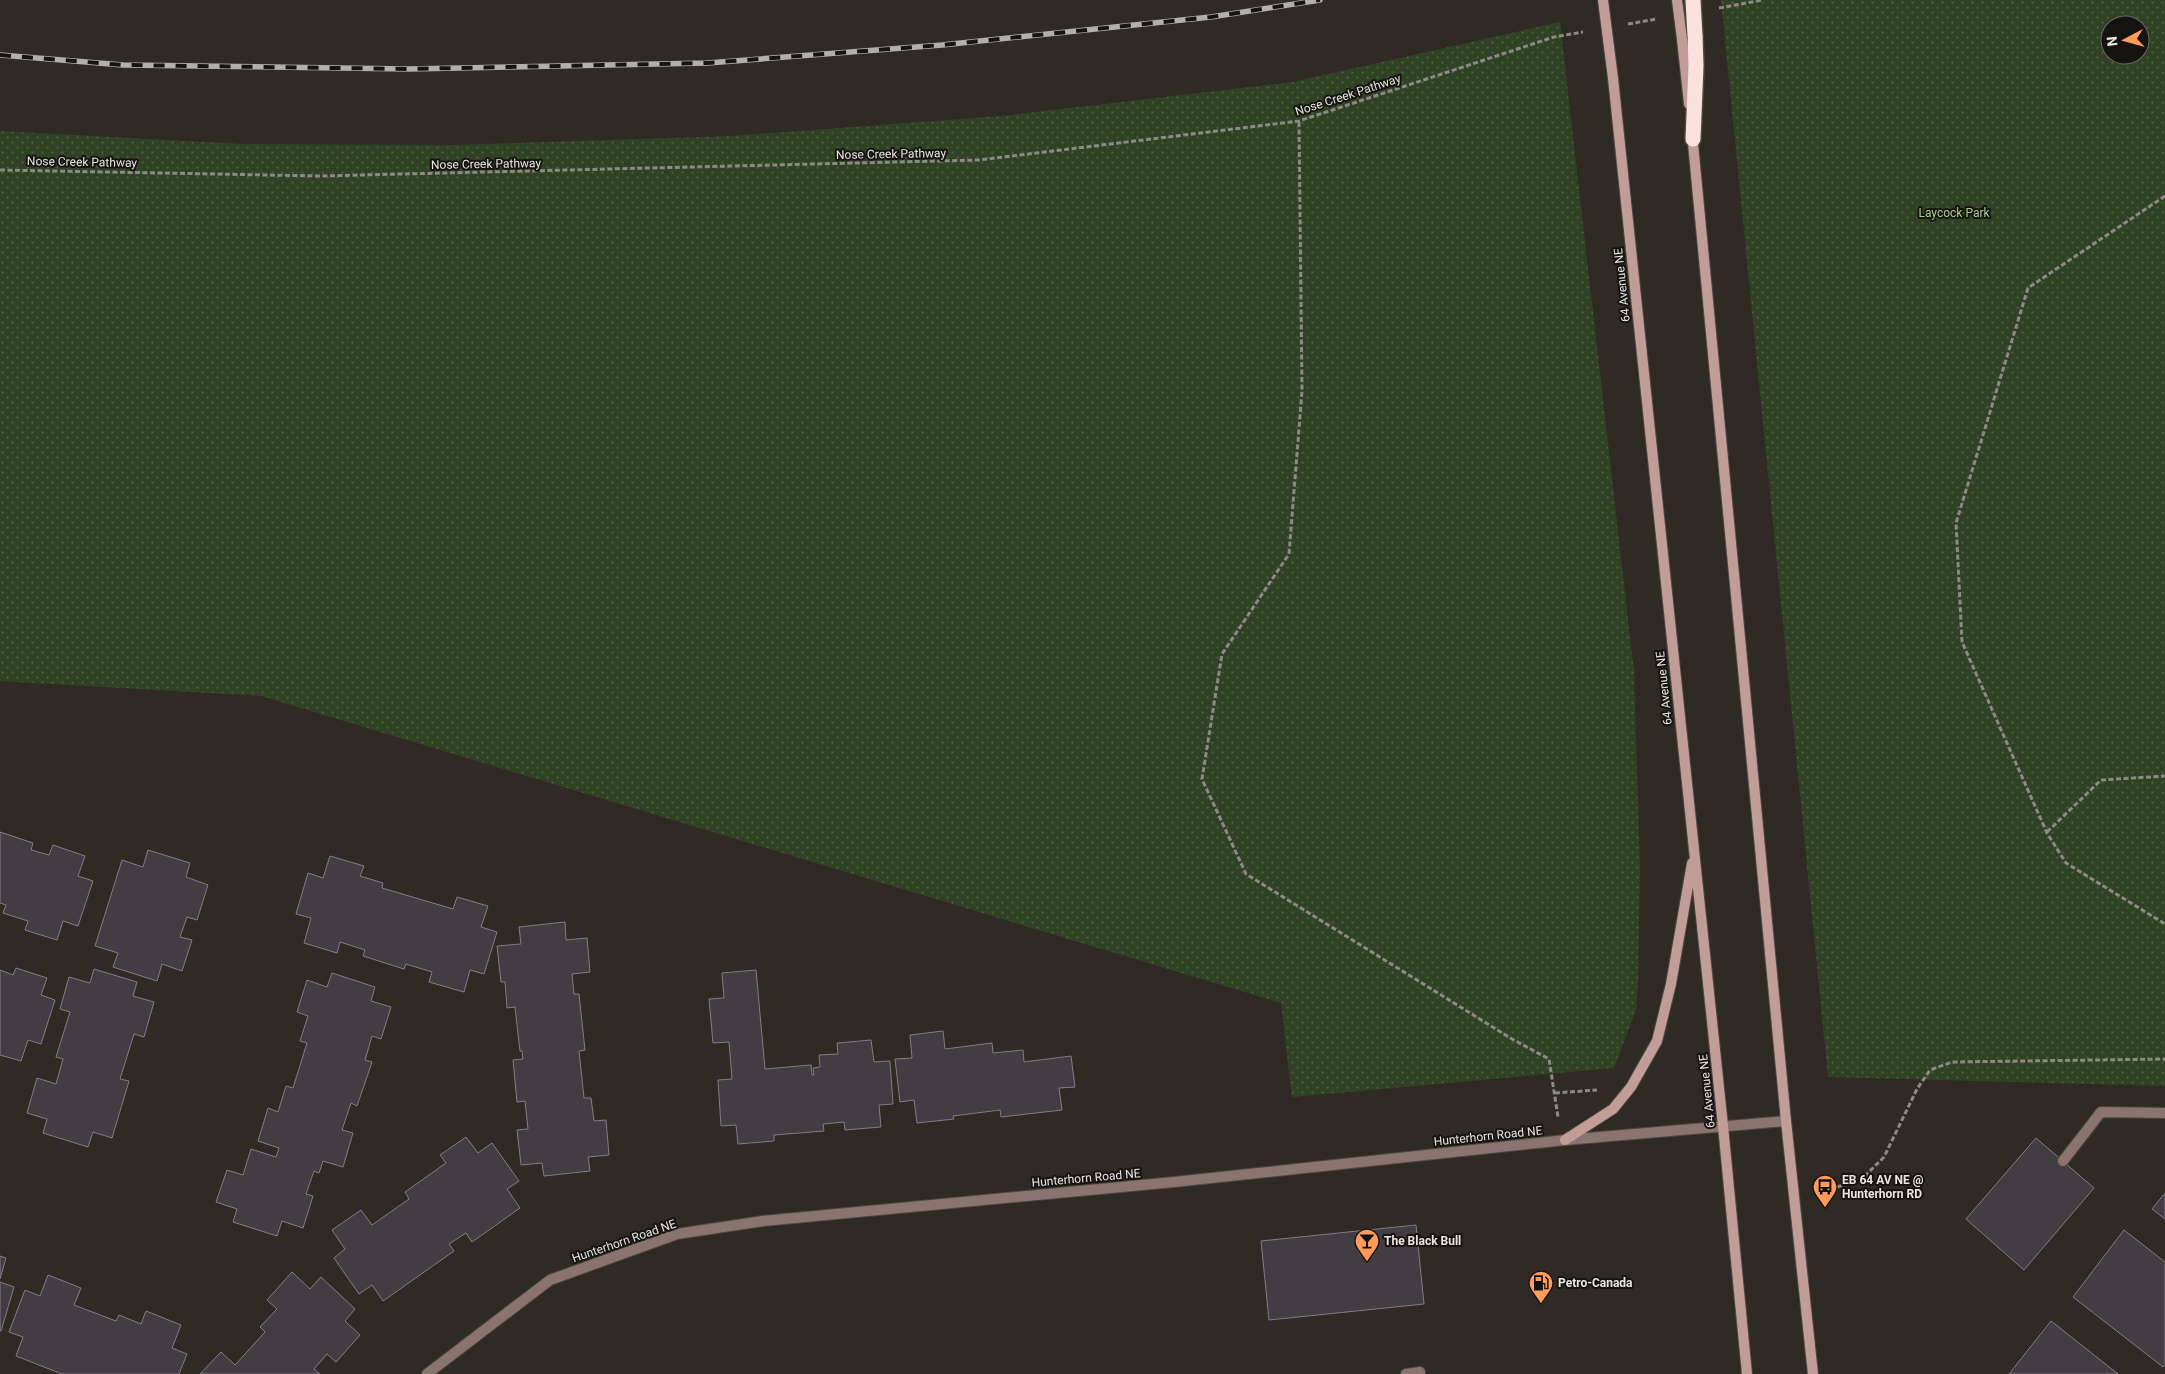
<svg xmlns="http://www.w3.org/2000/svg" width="2165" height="1374" viewBox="0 0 2165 1374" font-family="Roboto,sans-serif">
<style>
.park{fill:url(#park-dots);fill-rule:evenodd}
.building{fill:#423d43;stroke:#837d84}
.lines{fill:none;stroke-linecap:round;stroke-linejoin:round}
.service-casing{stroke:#4d4942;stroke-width:12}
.minor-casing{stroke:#4d4942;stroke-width:12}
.secondary-casing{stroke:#4d4942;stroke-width:12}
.motorway-casing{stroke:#4d4942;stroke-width:18}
.path{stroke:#8d8a84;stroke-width:3;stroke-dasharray:5 2.5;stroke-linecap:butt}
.service{stroke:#8b7370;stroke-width:10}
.minor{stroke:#8b7370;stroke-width:10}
.secondary{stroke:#c29c97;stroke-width:10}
.motorway{stroke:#fae1de;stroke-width:15}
.rail-casing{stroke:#b3b0ab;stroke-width:5.5}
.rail{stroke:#161411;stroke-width:4;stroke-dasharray:11;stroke-linecap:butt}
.secondary-bridge-casing{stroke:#4d4942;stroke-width:12;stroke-linecap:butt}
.motorway-bridge-casing{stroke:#4d4942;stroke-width:18;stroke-linecap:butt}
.secondary-bridge{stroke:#c29c97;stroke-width:10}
.motorway-bridge{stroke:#fae1de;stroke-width:15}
.labels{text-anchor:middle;stroke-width:4;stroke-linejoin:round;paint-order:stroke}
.street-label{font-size:12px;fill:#e8e6e1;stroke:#161411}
.park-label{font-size:12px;fill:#a5cd8c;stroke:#161411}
.poi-label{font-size:12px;font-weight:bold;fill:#e8e6e1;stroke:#161411;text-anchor:start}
</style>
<defs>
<pattern id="park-dots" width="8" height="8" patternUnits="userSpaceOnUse" patternTransform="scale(1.25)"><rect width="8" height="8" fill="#304224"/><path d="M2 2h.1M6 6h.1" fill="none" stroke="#4e5d44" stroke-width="1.8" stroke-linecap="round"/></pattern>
</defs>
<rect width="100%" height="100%" fill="#2f2b24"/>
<path class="park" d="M 1721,0 L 2165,0 L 2165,1086 L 1828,1077 ZM 2110,25 L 2140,25 L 2140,55 L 2110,55 Z
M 1560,22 L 1634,672 L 1640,868 L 1638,980 L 1636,1010 L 1614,1068 L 1292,1097 L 1281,1003 L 261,696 L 0,681 L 0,131 L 242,144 L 453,145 L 730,136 L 1002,116 L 1293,82 Z"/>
<path class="building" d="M 0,832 L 33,843 L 31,850 L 49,855 L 53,845 L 85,856 L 78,876 L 93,881 L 78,926 L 63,921 L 57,940 L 25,930 L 28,921 L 3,913 L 6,905 L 0,903 Z
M 148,850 L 190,863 L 186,877 L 208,885 L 197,920 L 187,917 L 180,937 L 192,940 L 182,971 L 162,964 L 157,981 L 113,967 L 118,953 L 95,946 L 122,860 L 143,867 Z
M 330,856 L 364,866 L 360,876 L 383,883 L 382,888 L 453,909 L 457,897 L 488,906 L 481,927 L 497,932 L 484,974 L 470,970 L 464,992 L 429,982 L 432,972 L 406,964 L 404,969 L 363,956 L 365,950 L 340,942 L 337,953 L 304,943 L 311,918 L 296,914 L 308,873 L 323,878 Z
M 565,922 L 566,940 L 587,938 L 590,972 L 572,974 L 574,994 L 579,994 L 585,1050 L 579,1051 L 584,1098 L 591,1098 L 594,1121 L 606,1120 L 609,1155 L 588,1157 L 590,1171 L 544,1176 L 542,1163 L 521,1165 L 517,1130 L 528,1129 L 525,1101 L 517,1102 L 513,1060 L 523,1059 L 522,1051 L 520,1051 L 515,1007 L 507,1008 L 505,982 L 501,982 L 497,946 L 521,944 L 519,927 Z
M 16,968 L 47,978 L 41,995 L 55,1000 L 41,1044 L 28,1040 L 21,1061 L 0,1055 L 0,970 L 13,975 Z
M 94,969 L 137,982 L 133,996 L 154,1002 L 144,1037 L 134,1034 L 120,1079 L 129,1081 L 112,1138 L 93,1132 L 88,1147 L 43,1133 L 47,1119 L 27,1113 L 37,1078 L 56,1084 L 63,1059 L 56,1057 L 70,1012 L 60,1009 L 69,977 L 90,983 Z
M 756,970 L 765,1069 L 811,1065 L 812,1075 L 814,1075 L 813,1068 L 820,1067 L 819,1055 L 838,1054 L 837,1043 L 871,1040 L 874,1062 L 890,1061 L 893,1104 L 879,1105 L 881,1127 L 845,1130 L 844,1122 L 823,1124 L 824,1131 L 774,1135 L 774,1141 L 738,1144 L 736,1125 L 721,1126 L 718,1080 L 732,1079 L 729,1042 L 713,1043 L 709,999 L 724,998 L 722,973 Z
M 332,973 L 375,987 L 371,1001 L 391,1007 L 381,1039 L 372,1036 L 365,1060 L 372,1062 L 357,1106 L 351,1103 L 342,1130 L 353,1133 L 343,1167 L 323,1161 L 319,1173 L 314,1171 L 306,1194 L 313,1196 L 303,1228 L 282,1221 L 277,1236 L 233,1222 L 237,1209 L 216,1202 L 227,1170 L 243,1175 L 251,1149 L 276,1157 L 279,1148 L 258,1141 L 268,1108 L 278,1112 L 286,1086 L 293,1088 L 307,1043 L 300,1041 L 308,1016 L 297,1012 L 307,980 L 327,987 Z
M 943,1031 L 945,1049 L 992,1043 L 993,1053 L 1023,1050 L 1024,1062 L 1071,1056 L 1075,1087 L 1059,1088 L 1062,1110 L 1001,1117 L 1000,1110 L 953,1116 L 954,1119 L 917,1123 L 914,1100 L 900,1102 L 895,1059 L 912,1058 L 910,1035 Z
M 466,1137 L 478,1153 L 492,1143 L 519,1181 L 507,1189 L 520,1208 L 472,1242 L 466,1233 L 449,1244 L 454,1251 L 383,1301 L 372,1285 L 359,1294 L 334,1258 L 345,1249 L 332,1230 L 361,1210 L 372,1225 L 409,1199 L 405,1192 L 446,1163 L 440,1155 Z
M 2036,1138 L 2094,1188 L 2024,1270 L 1966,1219 Z
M 2165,1193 L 2165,1219 L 2152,1209 Z
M 1416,1225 L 1424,1304 L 1269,1320 L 1261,1241 Z
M 2124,1230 L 2165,1262 L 2165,1364 L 2163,1367 L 2073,1297 Z
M 0,1256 L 6,1258 L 0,1279 Z
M 292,1272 L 310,1289 L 321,1277 L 355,1309 L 345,1321 L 360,1335 L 336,1362 L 327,1354 L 314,1369 L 320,1374 L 200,1374 L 221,1352 L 235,1365 L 265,1332 L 260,1327 L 277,1309 L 267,1300 Z
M 48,1275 L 81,1288 L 74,1305 L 116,1321 L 119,1315 L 141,1324 L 146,1311 L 181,1325 L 172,1348 L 187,1354 L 179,1374 L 62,1374 L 16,1356 L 23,1337 L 9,1332 L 25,1290 L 40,1296 Z
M 0,1282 L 14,1287 L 1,1331 L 0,1331 Z
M 2051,1321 L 2118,1374 L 2009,1374 Z"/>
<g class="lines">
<defs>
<path id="service" d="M 2063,1161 L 2101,1112 L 2165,1113
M 1406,1374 L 1420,1372 L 1420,1374"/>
<path id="minor" d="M 427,1374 L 550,1280 L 677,1234 L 763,1221 L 1174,1182 L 1565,1140 L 1786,1121"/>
<path id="secondary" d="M 1682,39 L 1689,104
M 1613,78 L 1723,1126 L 1747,1374
M 1692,133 L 1786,1121 L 1813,1374
M 1565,1140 L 1613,1109 L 1631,1087 L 1657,1041 L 1671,984 L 1692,863"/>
<path id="motorway" d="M 1693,139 L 1696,66 L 1695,36"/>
</defs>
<use href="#service" class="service-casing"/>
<use href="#minor" class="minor-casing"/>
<use href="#secondary" class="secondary-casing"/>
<use href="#motorway" class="motorway-casing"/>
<path class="path" d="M 1719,8 L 1763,0
M 1628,24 L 1657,19
M 1299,122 L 1302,391 L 1289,554 L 1222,654 L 1202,779 L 1246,874 L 1512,1039 L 1549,1059 L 1558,1117
M 0,170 L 320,176 L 979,160 L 1299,121 L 1554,37 L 1583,32
M 2165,196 L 2028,288 L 1956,523 L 1962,642 L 2047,833 L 2066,863 L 2165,924
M 2047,832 L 2101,780 L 2165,776
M 1555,1093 L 1597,1090
M 1837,1187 L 1862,1179 L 1884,1157 L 1917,1089 L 1930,1070 L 1952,1062 L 2165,1059"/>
<use href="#service" class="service"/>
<use href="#minor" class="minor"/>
<use href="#secondary" class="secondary"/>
<use href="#motorway" class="motorway"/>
<defs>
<path id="rail" d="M 0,55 L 123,65 L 408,69 L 707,63 L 942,45 L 1211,17 L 1320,0"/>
</defs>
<use href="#rail" class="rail-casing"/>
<use href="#rail" class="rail"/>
<defs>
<path id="secondary-bridge" d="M 1603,0 L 1613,78
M 1677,0 L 1682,39"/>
<path id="motorway-bridge" d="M 1693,0 L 1695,36"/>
</defs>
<use href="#secondary-bridge" class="secondary-bridge-casing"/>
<use href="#motorway-bridge" class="motorway-bridge-casing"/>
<use href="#secondary-bridge" class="secondary-bridge"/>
<use href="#motorway-bridge" class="motorway-bridge"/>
</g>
<defs>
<symbol id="bus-pin" viewBox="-11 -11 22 30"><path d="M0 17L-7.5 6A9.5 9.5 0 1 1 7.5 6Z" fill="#ff9b5a" stroke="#161411"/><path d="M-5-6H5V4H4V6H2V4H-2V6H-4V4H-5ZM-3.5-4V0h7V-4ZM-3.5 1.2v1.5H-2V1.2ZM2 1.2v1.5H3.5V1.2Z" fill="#111"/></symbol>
<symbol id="bar-pin" viewBox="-11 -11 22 30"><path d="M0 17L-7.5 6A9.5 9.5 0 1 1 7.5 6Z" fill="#ff9b5a" stroke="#161411"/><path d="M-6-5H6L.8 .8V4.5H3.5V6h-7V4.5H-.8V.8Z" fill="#111"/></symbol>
<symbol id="fuel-pin" viewBox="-11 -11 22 30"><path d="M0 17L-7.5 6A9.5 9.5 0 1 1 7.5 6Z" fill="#ff9b5a" stroke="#161411"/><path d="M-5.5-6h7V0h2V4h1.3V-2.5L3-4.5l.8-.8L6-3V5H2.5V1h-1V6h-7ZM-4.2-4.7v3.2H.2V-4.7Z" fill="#111"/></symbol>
</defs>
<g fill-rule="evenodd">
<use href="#bus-pin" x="1811" y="1173" width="28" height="38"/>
<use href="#bar-pin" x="1353" y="1227" width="28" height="38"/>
<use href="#fuel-pin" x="1527" y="1269" width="28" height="38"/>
</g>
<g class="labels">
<g class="street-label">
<text transform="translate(1348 95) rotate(-18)" y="4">Nose Creek Pathway</text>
<text transform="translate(891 154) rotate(-1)" y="4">Nose Creek Pathway</text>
<text transform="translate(82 162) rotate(1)" y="4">Nose Creek Pathway</text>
<text transform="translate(486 164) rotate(-1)" y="4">Nose Creek Pathway</text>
<text transform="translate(1622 285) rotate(-96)" y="4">64 Avenue NE</text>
<text transform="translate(1664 688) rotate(-96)" y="4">64 Avenue NE</text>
<text transform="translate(1707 1091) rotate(-96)" y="4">64 Avenue NE</text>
<text transform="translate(1488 1136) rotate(-6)" y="4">Hunterhorn Road NE</text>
<text transform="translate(1086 1178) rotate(-5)" y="4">Hunterhorn Road NE</text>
<text transform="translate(624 1241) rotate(-19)" y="4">Hunterhorn Road NE</text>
</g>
<g class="park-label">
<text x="1954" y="217">Laycock Park</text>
</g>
<g class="poi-label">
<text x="1842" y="1184">EB 64 AV NE @<tspan x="1842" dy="14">Hunterhorn RD</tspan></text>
<text x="1384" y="1245">The Black Bull</text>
<text x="1558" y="1287">Petro-Canada</text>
</g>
</g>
<g transform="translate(2125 40) rotate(264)"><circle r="24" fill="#161411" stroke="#6a6864"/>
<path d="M0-4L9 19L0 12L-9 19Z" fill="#ff9b5a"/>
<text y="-8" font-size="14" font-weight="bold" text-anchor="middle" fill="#e8e6e1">N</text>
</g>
</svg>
